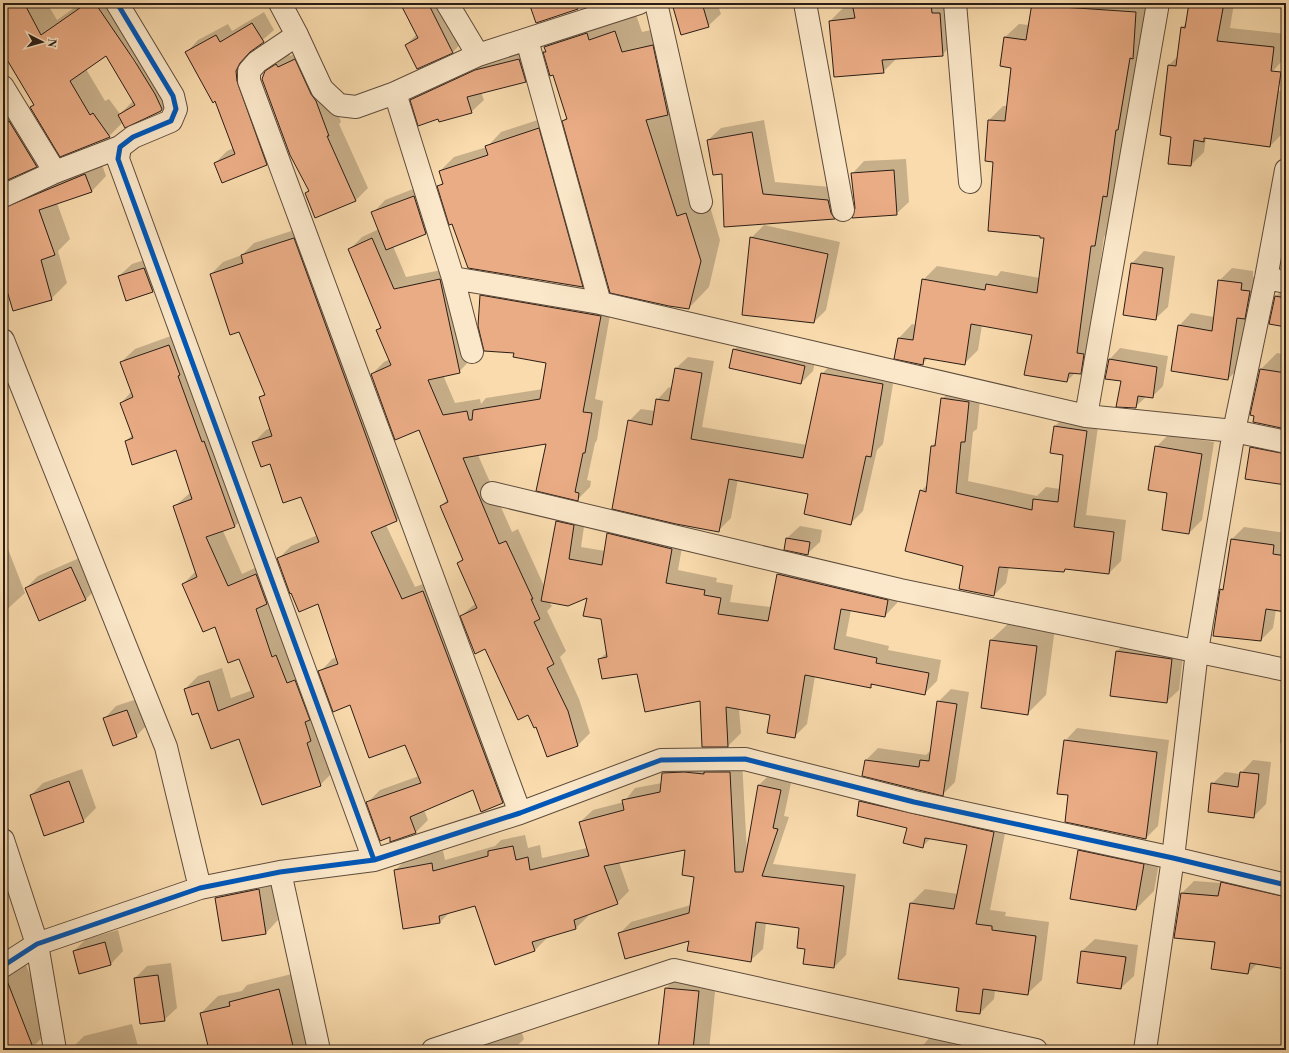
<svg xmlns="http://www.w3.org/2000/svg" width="1289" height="1053" viewBox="0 0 1289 1053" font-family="'Libre Bodoni',serif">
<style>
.shadow{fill:#0003;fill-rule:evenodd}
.building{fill:#eaac85;stroke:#2a1d16}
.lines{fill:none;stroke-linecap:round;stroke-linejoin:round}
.minor-casing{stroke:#5e4c3c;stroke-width:24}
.minor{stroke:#fbe8ca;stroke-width:22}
.cycleway-casing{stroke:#fbe8ca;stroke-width:8}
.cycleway{stroke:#0057b8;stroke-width:5}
</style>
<rect width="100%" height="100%" fill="#f9dbad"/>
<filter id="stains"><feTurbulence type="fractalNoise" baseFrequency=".005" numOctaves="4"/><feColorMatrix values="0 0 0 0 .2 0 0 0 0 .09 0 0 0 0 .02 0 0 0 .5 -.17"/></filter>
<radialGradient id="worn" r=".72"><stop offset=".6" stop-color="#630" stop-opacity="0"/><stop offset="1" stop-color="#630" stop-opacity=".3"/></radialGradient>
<path class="shadow" d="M 3,3 L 47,3 L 57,20 L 81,3 L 120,3 L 176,95 L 161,111 L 123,122 L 109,136 L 61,155 L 31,108 L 34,104 L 7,57 L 3,59 ZM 107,54 L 133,101 L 120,114 L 109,99 L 105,101 L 86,69 ZM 131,54 L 137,63 L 136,64 L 130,55 Z
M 401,3 L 447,3 L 465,39 L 453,52 L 417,68 L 406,45 L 417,34 Z
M 530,3 L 583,3 L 578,9 Z
M 673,3 L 721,3 L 718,5 L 721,14 L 708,26 L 682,34 Z
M 853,3 L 954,3 L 956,41 L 942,55 L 897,58 L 883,72 L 830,21 L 844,7 L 854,6 Z
M 1033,3 L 1149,3 L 1109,231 L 1104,237 L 1090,339 L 1094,359 L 1080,373 L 1075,373 L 1067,381 L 1033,334 L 982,325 L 978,350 L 964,364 L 928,358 L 922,364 L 896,358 L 899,338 L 912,324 L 916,325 L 923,280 L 937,266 L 997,276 L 1001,271 L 1040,278 L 1045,237 L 994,161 L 986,160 L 989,120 L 1003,106 L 1007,106 L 1012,67 L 1005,37 L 1019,24 L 1029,25 Z
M 1190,3 L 1234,3 L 1230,28 L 1286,34 L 1284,59 L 1271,73 L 1243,84 L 1286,92 L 1283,133 L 1270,146 L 1206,138 L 1204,152 L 1191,165 L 1172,136 L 1169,65 L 1178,56 L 1182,28 L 1187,22 Z
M 264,12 L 274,30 L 251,50 L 248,59 L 278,152 L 266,164 L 215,163 L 227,151 L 234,148 L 216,100 L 187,52 L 198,40 L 228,24 L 232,31 Z
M 635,12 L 642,32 L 673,25 L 688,94 L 670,112 L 706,193 L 720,240 L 709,287 L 689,308 L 563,121 L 567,117 L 554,74 L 545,53 L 547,51 L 545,47 L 565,27 Z
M 532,47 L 538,69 L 525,81 L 481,92 L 484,100 L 471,112 L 439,118 L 411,100 L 424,88 L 489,58 Z
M 307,48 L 328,88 L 341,122 L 339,124 L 368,188 L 356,200 L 306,193 L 309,190 L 266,72 L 289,53 L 290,56 Z
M 24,106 L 52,151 L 36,166 L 6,181 L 6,185 L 100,159 L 106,176 L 91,192 L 57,203 L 70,239 L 58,251 L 67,283 L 51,299 L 3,273 L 3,120 Z
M 553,115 L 596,272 L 582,286 L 453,222 L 438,187 L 443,182 L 440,171 L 454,157 L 487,147 L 501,132 Z
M 764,120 L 775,182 L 841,188 L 847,206 L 835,218 L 725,226 L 723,172 L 708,140 L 721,128 Z
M 906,159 L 909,202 L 896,214 L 856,208 L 852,174 L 864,161 Z
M 426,184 L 438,221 L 426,233 L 393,246 L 406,277 L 452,268 L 471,359 L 459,372 L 443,375 L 455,403 L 480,399 L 481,404 L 486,398 L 543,389 L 548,362 L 515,352 L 481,296 L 493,283 L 612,304 L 595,399 L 603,401 L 597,440 L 595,443 L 587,480 L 591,481 L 590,487 L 578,499 L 548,443 L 478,455 L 512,532 L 518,529 L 544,586 L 557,522 L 570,509 L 586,513 L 581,547 L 605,551 L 608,534 L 621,521 L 684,536 L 678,570 L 717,578 L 716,582 L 733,585 L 730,602 L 771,607 L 778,574 L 790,561 L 900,587 L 897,603 L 885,616 L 851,610 L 846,636 L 889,646 L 888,650 L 941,660 L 937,681 L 924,694 L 874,684 L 870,687 L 815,676 L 807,724 L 794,737 L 771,714 L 739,709 L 741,733 L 728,746 L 701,700 L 637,673 L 600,659 L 607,652 L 602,618 L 588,596 L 549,602 L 552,606 L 547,611 L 566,651 L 560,657 L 579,699 L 590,733 L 578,745 L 536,725 L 485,648 L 461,616 L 476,603 L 458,563 L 464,558 L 441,506 L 448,499 L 420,428 L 372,374 L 384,362 L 390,359 L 378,330 L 381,326 L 350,249 L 362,237 L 379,229 L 373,213 L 385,200 Z
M 764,225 L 840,242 L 826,310 L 814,322 L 751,238 Z
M 307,226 L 409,507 L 397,520 L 386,525 L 415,587 L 436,579 L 515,790 L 503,803 L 473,789 L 424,810 L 428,820 L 415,833 L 391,836 L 367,803 L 380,790 L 419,776 L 405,744 L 351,704 L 320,672 L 332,659 L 337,657 L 319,603 L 278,559 L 291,546 L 318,535 L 302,495 L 253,443 L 266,430 L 270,428 L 260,398 L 265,393 L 239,331 L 211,274 L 223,262 L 242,255 L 254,243 Z
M 1286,244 L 1286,255 L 1284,255 Z
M 1144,251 L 1175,256 L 1168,307 L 1155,319 L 1132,263 Z
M 157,256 L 165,279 L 152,291 L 119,276 L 132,264 Z
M 1232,268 L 1253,271 L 1253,277 L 1262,279 L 1240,367 L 1228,379 L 1179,326 L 1191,313 L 1214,317 L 1219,281 Z
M 1286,286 L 1286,326 L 1276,296 Z
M 182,332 L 248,513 L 235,526 L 223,531 L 242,574 L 270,561 L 334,771 L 320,785 L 199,712 L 185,689 L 198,676 L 222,668 L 231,698 L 253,690 L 239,658 L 183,584 L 196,571 L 174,507 L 191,492 L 176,449 L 126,441 L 133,434 L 121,403 L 132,391 L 121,362 L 135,349 Z
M 746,338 L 817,354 L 813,371 L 801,383 L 734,350 Z
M 1120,348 L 1168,356 L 1163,386 L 1152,397 L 1146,397 L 1135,407 L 1122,380 L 1106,378 L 1110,359 Z
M 1277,353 L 1286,355 L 1286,428 L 1261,369 Z
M 688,357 L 714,361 L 702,427 L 807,445 L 822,374 L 834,361 L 895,372 L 883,444 L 877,450 L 863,511 L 851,523 L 809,493 L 738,479 L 731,518 L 719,530 L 629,421 L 641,409 L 655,411 L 657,400 L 669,387 L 672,388 L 675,369 Z
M 954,387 L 981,390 L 977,429 L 973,432 L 968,481 L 1037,496 L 1046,487 L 1060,489 L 1064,454 L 1055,426 L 1067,414 L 1099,419 L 1086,515 L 1126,520 L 1121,561 L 1109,573 L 1067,568 L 1064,571 L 1009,567 L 1006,583 L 994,595 L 965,565 L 921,491 L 928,484 L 932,446 L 937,441 L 942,399 Z
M 1266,432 L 1286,436 L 1286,485 L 1246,478 L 1251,448 Z
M 1168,435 L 1214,442 L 1202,520 L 1189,533 L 1156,447 Z
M 800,526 L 822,530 L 820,542 L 807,554 L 787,538 Z
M 1244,527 L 1286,533 L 1284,542 L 1286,542 L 1286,611 L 1276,610 L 1273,628 L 1261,640 L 1221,590 L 1224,587 L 1232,539 Z
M 3,536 L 25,593 L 3,613 Z
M 84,556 L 98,587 L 85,600 L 26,588 L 38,576 Z
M 1010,622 L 1055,628 L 1046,695 L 1027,714 L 991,640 Z
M 1130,639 L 1184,647 L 1179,690 L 1166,702 L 1117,651 Z
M 951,689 L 969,692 L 955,782 L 943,794 L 866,760 L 878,748 L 926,755 L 932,749 L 938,702 Z
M 140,698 L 148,724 L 136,736 L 104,719 L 116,706 Z
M 1286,715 L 1286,744 L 1280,743 L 1281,720 Z
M 1077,728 L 1169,740 L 1158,826 L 1146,838 L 1069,794 L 1065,741 Z
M 742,760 L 747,852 L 759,785 L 771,773 L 792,778 L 784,816 L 789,817 L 773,864 L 856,874 L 846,955 L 834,967 L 807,948 L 801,927 L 766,923 L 763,949 L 750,961 L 690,939 L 619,934 L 631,922 L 691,905 L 695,876 L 686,849 L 619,862 L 629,891 L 617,903 L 587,914 L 588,916 L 576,928 L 547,938 L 535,950 L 496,964 L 475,905 L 450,912 L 440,922 L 395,870 L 408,858 L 443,851 L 445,860 L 495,846 L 501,840 L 525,835 L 528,848 L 540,845 L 542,858 L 587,848 L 580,822 L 593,810 L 624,802 L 635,788 L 662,783 L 663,774 L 675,761 Z
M 1253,760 L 1271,762 L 1266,804 L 1254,816 L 1212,784 L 1225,772 L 1240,774 Z
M 82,769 L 96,808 L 83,821 L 31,795 L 43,783 Z
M 874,787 L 1008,818 L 990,910 L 1006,912 L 1005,916 L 1049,922 L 1042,980 L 1027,994 L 995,990 L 994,999 L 980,1013 L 960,987 L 899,978 L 911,903 L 925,889 L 958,894 L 968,844 L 931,838 L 922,847 L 908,827 L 860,801 Z
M 1098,832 L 1162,846 L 1154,891 L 1136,909 L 1079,851 Z
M 1234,870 L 1286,883 L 1286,968 L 1258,963 L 1248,973 L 1217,942 L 1175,938 L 1182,893 L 1194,881 L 1222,883 Z
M 271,877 L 278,920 L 266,933 L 217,898 L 229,886 Z
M 118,930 L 123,951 L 111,964 L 80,973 L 74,951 L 86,939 Z
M 1095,939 L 1138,945 L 1134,976 L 1121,988 L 1078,982 L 1082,951 Z
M 24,960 L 51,1028 L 33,1047 L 24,1050 L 3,1050 L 3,965 Z
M 171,963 L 177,1008 L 164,1020 L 135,978 L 147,966 Z
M 684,970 L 717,973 L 709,1050 L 659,1050 L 666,988 Z
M 296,973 L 315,1050 L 210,1050 L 201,1013 L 218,996 L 242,991 L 247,985 Z
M 132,1024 L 139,1050 L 75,1050 L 74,1046 L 84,1036 Z
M 520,1027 L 524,1039 L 513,1050 L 435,1050 Z
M 931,1036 L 952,1039 L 951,1050 L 919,1050 Z"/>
<path class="building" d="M 3,3 L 24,3 L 41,35 L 87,3 L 95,3 L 134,60 L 155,94 L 162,109 L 161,111 L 125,128 L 118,115 L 135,105 L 106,56 L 70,81 L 90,115 L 93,113 L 110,137 L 60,157 L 30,107 L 34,105 L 3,53 Z
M 400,3 L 428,3 L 453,53 L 417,69 L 405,45 L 418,38 Z
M 529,3 L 576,3 L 578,9 L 536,23 Z
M 685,3 L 702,3 L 709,27 L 681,35 L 673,7 Z
M 852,3 L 931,3 L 932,13 L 940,13 L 943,56 L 882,60 L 884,73 L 834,77 L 829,21 L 855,18 Z
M 1032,3 L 1062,3 L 1062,7 L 1136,12 L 1133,59 L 1130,58 L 1118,130 L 1116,130 L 1107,197 L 1103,196 L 1095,246 L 1091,246 L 1077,353 L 1084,354 L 1081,374 L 1069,373 L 1067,382 L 1024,375 L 1032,335 L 971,324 L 965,365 L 924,358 L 923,365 L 894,359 L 898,338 L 913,340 L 922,279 L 985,290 L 986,284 L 1037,293 L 1044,238 L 1040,238 L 1040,236 L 988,231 L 993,162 L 985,161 L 988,120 L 1005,121 L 1011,68 L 1000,66 L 1004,37 L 1026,40 Z
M 1189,3 L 1224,3 L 1217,41 L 1274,47 L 1271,71 L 1281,72 L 1270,147 L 1204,138 L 1204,142 L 1194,140 L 1191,166 L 1168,164 L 1171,137 L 1160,135 L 1168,65 L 1176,66 L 1181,27 L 1185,28 Z
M 252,23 L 264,42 L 250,52 L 240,63 L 236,71 L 237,81 L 267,165 L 222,183 L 214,163 L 235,154 L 215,101 L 213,103 L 185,52 L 216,35 L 220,42 Z
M 615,31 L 622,52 L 653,45 L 668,115 L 646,120 L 677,216 L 686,213 L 701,261 L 689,309 L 669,306 L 610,293 L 562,121 L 567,119 L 553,75 L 550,76 L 543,52 L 546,52 L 544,47 L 587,33 L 589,40 Z
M 295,59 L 311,94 L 316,101 L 329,136 L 327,136 L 356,201 L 315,218 L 305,193 L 309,191 L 290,155 L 262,79 L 265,71 L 276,64 L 278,67 Z
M 519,59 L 526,82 L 467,97 L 472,113 L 439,122 L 438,119 L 418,126 L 410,100 L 475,70 Z
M 9,121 L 37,167 L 3,182 L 3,124 Z
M 539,128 L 583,287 L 468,268 L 452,224 L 449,225 L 437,186 L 443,184 L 439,171 L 488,155 L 485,146 Z
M 752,132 L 763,194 L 828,200 L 831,213 L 835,219 L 724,227 L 722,174 L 713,175 L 707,140 Z
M 894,170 L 897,215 L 852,218 L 855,208 L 851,173 Z
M 85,174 L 92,192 L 39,210 L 55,255 L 41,260 L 52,300 L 13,311 L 5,284 L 3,284 L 3,208 Z
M 414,196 L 426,234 L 386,250 L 371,212 Z
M 750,237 L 828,254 L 814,323 L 742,315 Z
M 294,238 L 397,521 L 371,532 L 402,599 L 423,591 L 503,803 L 481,812 L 473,790 L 410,817 L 416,833 L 390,842 L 390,837 L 380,841 L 366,802 L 421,783 L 405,745 L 369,758 L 350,705 L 333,712 L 318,671 L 338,664 L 318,604 L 299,612 L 291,593 L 290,594 L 277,558 L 319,542 L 301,497 L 283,503 L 270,464 L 261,467 L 252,442 L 272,436 L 259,397 L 265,395 L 239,332 L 230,335 L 210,274 L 243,263 L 241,255 Z
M 372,238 L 394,289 L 440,279 L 460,373 L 428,380 L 443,415 L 467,411 L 469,420 L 472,420 L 473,410 L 540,399 L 546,363 L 513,357 L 514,353 L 484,351 L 478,326 L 480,295 L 601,316 L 583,412 L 592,413 L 585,453 L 583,453 L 575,492 L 579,493 L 578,501 L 536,491 L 546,444 L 463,458 L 499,544 L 506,541 L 533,599 L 531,599 L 540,619 L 534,622 L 554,664 L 547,668 L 568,711 L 578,746 L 547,757 L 536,727 L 534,728 L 528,715 L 518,720 L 485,649 L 475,654 L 460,616 L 477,608 L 457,563 L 463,560 L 440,506 L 448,502 L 419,430 L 395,440 L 371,374 L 391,365 L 376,330 L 381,328 L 348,249 Z
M 1131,263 L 1163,268 L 1156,320 L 1123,315 Z
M 144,268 L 153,292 L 126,301 L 118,276 Z
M 1218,280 L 1242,283 L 1241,290 L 1250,291 L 1245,319 L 1237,318 L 1228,380 L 1171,371 L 1178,325 L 1212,331 Z
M 1275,296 L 1286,298 L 1286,327 L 1269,324 Z
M 169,345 L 180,375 L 178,376 L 202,442 L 204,441 L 235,527 L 206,537 L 228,586 L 256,574 L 267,604 L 256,609 L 272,657 L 276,655 L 287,683 L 295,680 L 310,720 L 305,722 L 311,741 L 307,743 L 321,786 L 262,805 L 239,739 L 211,749 L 198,713 L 192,715 L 184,689 L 209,681 L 218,711 L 254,697 L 239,659 L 228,663 L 215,627 L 203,632 L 182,584 L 197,577 L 173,506 L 192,499 L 176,450 L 132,465 L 125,441 L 133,438 L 120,403 L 133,397 L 120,362 Z
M 733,349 L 805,366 L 801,384 L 729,368 Z
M 1109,359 L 1157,367 L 1153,398 L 1138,396 L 1136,408 L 1116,407 L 1121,381 L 1105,379 Z
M 675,368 L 702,373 L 691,439 L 803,458 L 821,373 L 883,384 L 871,457 L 866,456 L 851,525 L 804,514 L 808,494 L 729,479 L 719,532 L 676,524 L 612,509 L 628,420 L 652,425 L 656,399 L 669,401 Z
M 1260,369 L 1286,373 L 1286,429 L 1253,422 L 1254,416 L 1250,415 Z
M 941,398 L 969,402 L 965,442 L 961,442 L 956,493 L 1032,510 L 1033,499 L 1058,502 L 1063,455 L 1050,453 L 1054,426 L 1087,431 L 1074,527 L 1114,532 L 1109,574 L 1065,569 L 1064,572 L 999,567 L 994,596 L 959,589 L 963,566 L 905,551 L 920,490 L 926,492 L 931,446 L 935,446 Z
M 1155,446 L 1202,454 L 1189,534 L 1162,530 L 1167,493 L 1148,490 Z
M 1250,447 L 1286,454 L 1286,485 L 1245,479 Z
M 556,521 L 574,525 L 569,559 L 602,565 L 607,533 L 672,549 L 666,583 L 705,590 L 704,595 L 721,598 L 718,614 L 768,621 L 777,574 L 888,600 L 885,617 L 841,609 L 834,649 L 877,658 L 876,663 L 929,673 L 925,695 L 871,684 L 871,688 L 805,675 L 795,738 L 767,733 L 770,715 L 726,707 L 728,747 L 702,747 L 700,701 L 645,712 L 637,674 L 602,679 L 598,659 L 607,657 L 601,619 L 583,616 L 587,598 L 568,606 L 541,601 Z
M 786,538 L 810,542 L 808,555 L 784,550 Z
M 1231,539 L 1274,545 L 1273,554 L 1286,556 L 1286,612 L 1266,609 L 1261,641 L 1213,636 L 1220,589 L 1223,590 Z
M 71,567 L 86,600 L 39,621 L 25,588 Z
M 990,640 L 1037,646 L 1028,715 L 981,708 Z
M 1116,651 L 1172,659 L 1167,703 L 1110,696 Z
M 937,701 L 957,704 L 943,796 L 862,776 L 865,760 L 919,767 L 920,760 L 929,761 Z
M 127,710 L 137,737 L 113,746 L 103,718 Z
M 1064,740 L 1157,752 L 1146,839 L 1065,822 L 1068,795 L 1057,794 Z
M 684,772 L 704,774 L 704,772 L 730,772 L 735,872 L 743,872 L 758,785 L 781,790 L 773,828 L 778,829 L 762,876 L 844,886 L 834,968 L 803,964 L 805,949 L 797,948 L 799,928 L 756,922 L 751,962 L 687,951 L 689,941 L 625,959 L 618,933 L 689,913 L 694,877 L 682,875 L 685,850 L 604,866 L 618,904 L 574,920 L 576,929 L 532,942 L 535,951 L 495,965 L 475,906 L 439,916 L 440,923 L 403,929 L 394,870 L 432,863 L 433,871 L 488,856 L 488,851 L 513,846 L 516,860 L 528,857 L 530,870 L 589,856 L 579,822 L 624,810 L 622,800 L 660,792 L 662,773 Z
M 1240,772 L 1259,774 L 1254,818 L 1208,812 L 1211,783 L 1238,787 Z
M 69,781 L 84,822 L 44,836 L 30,795 Z
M 859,801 L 994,832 L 976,924 L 992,926 L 992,930 L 1036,936 L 1028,995 L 983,989 L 980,1014 L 956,1011 L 959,988 L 898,979 L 910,903 L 954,909 L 967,845 L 925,838 L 923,848 L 903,843 L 907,828 L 857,816 Z
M 1078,850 L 1144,864 L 1136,910 L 1070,899 Z
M 1221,882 L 1286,897 L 1286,969 L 1250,963 L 1248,974 L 1211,969 L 1215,942 L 1174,938 L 1181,893 L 1218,896 Z
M 259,889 L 266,934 L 222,941 L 215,898 Z
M 105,942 L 111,965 L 79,974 L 73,951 Z
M 1081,951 L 1126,957 L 1121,989 L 1077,983 Z
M 158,975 L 165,1021 L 140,1024 L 134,978 Z
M 3,978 L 6,978 L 34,1050 L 3,1050 Z
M 665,988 L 699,991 L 693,1050 L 658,1050 Z
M 279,989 L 294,1050 L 209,1050 L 200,1013 L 230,1006 L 229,1002 Z"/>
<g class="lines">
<defs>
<path id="minor" d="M 117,3 L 173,96 L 176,109 L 171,121 L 133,137 L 120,147 L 118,159 L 374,860
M 280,3 L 297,35 L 322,89 L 339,105 L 356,107 L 395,93 L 478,55 L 639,3
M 447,3 L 478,55
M 656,3 L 701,202
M 805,3 L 843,210
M 955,3 L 970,182
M 297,35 L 257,62 L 249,71 L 249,81 L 520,813
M 527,40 L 600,303
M 3,87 L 55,172
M 395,93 L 453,278 L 472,352
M 3,196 L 55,172 L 120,147
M 453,278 L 600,303 L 1086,416 L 1234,431 L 1286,442
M 1266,278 L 1286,282
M 3,340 L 166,747 L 200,888
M 1086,416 L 1158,3
M 492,493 L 900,590 L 1286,670
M 3,840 L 37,944 L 55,1050
M 280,872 L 319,1050
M 3,966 L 37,944 L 200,888 L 280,872 L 374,860 L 520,813 L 661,760 L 745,759 L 914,802 L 1173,858 L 1286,885
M 433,1050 L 674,970 L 1036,1050
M 1145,1050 L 1173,858 L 1197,651 L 1234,431 L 1266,278 L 1286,170"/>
</defs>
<use href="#minor" class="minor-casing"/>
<use href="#minor" class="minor"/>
<defs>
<path id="cycleway" d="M 117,3 L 173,96 L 176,109 L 171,121 L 133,137 L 120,147 L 118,159 L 374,860
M 3,966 L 37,944 L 200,888 L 280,872 L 374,860 L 520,813 L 661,760 L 745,759 L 914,802 L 1173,858 L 1286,885"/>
</defs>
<use href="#cycleway" class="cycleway-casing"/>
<use href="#cycleway" class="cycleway"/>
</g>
<rect width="1289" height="1053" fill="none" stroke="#f9dbad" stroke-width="16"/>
<rect x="4" y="4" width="1281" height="1045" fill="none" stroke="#2a1d16" stroke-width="2"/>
<rect x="8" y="8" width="1273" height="1037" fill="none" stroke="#2a1d16"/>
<g transform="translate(42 42) rotate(96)" stroke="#fbe8ca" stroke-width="3" paint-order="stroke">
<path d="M0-3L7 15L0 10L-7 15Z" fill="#2a1d16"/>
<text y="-6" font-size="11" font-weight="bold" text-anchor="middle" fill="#2a1d16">N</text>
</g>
<rect width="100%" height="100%" filter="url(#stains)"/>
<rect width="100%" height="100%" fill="url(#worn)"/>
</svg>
